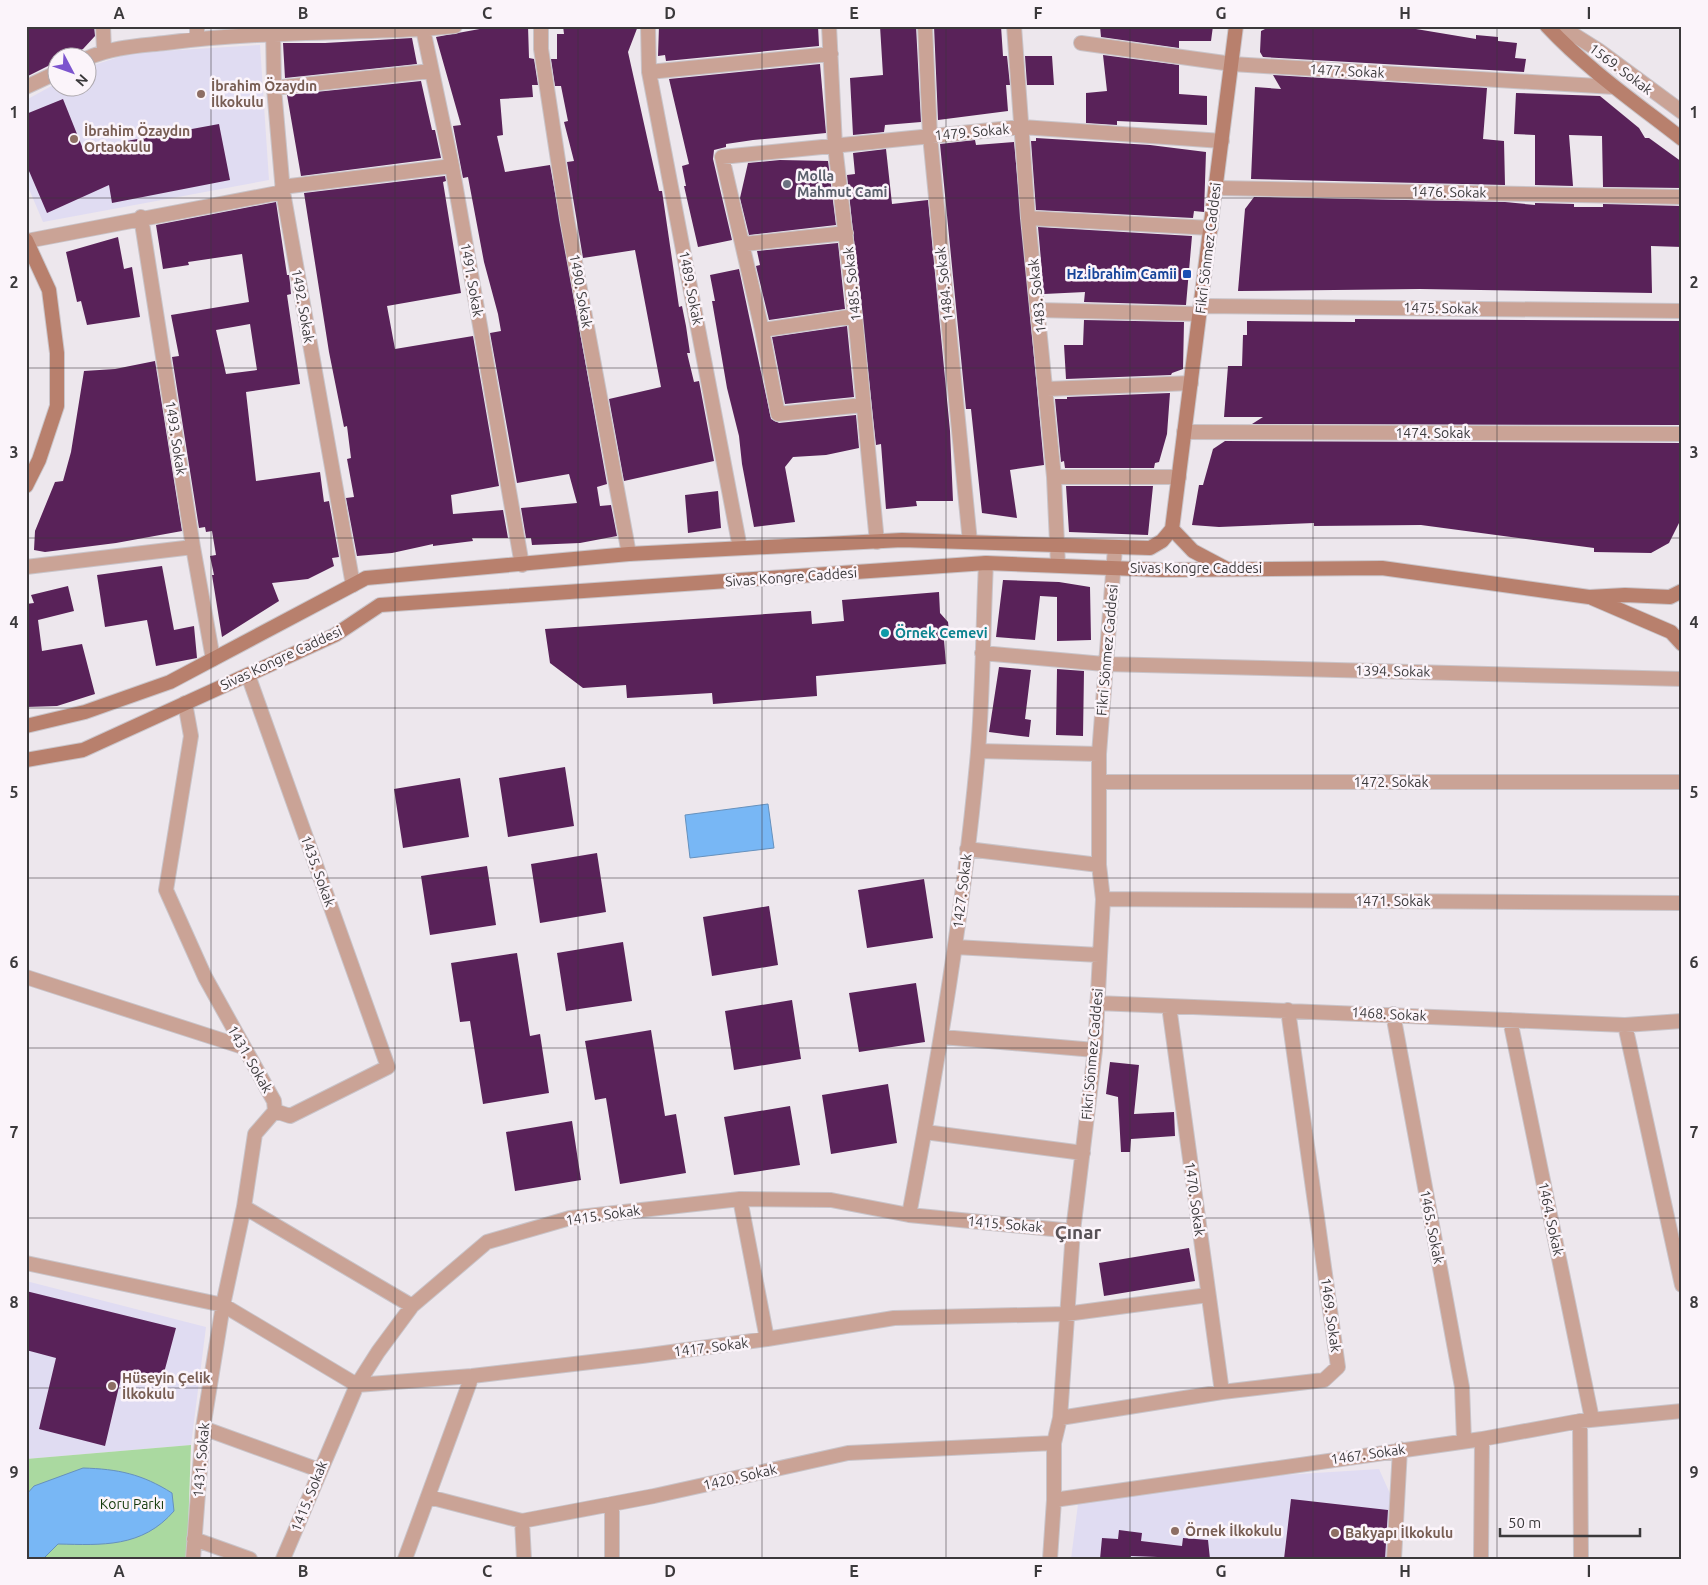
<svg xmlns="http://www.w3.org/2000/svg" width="1708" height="1585" viewBox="0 0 1708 1585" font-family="Ubuntu,sans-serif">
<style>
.education{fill:#e0dcf2}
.green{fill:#aad9a0}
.water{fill:#78b7f5;stroke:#6691bd}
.building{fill:#592259;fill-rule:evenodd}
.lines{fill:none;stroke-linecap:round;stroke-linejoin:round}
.minor-casing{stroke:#c9c4c9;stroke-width:16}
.tertiary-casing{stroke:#c9c4c9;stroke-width:16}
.secondary-casing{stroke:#c9c4c9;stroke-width:16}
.minor{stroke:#caa396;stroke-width:14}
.tertiary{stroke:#caa396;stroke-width:14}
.secondary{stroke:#b8806d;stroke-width:14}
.grid{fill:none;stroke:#3b393b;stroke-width:1;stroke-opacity:0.55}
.education-dot{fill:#8d6e63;stroke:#fbf4fa;stroke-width:2}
.worship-dot{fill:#6b7280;stroke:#fbf4fa;stroke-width:2}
.transit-dot{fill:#1a4fb4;stroke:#fbf4fa;stroke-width:2}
.culture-dot{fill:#0f9aa8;stroke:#fbf4fa;stroke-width:2}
.labels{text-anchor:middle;stroke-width:5;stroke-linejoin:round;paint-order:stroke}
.street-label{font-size:14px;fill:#3b393b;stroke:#fbf4fa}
.education-label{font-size:14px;font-weight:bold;fill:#785e54;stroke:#fbf4fa;text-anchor:start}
.worship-label{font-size:14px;font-weight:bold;fill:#5b616d;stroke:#fbf4fa;text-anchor:start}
.transit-label{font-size:14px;font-weight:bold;fill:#164399;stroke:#fbf4fa;text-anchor:end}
.culture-label{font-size:14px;font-weight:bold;fill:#0d838f;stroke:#fbf4fa;text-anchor:start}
.park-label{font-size:14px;fill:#14390a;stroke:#fbf4fa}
.district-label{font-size:19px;font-weight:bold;fill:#575156;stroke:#fbf4fa}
.neatline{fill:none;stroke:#3b393b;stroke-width:2}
.grid-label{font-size:16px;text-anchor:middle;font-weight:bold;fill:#3b393b}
</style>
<rect width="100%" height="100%" fill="#ede7ed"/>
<path class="education" d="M 260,45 L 269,180 L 43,222 L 26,182 L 26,100 L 57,83 L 58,88 L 88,88 L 88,67 L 131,53 Z
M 26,1281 L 206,1327 L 191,1445 L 26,1459 Z
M 1379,1469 L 1396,1507 L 1391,1559 L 1071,1559 L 1078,1504 L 1283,1475 Z"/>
<path class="green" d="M 191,1445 L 187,1559 L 26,1559 L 26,1459 Z"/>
<path class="water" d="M 768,804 L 774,848 L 690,858 L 685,815 Z
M 83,1468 C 118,1469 142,1474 172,1493 L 174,1511 C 142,1548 102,1545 58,1544 L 43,1559 L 26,1559 L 26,1495 L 34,1486 Z"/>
<path class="building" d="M 26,26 L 94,26 L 95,36 L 83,49 L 66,58 L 58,58 L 58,61 L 26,77 Z
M 496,26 L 528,26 L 529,58 L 534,59 L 538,85 L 532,85 L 533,97 L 500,99 L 503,135 L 497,136 L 505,172 L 550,165 L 607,484 L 597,487 L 600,506 L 611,505 L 617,536 L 580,543 L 532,545 L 531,538 L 526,538 L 521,508 L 577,503 L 569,474 L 517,483 L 490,333 L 501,331 L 498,314 L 484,262 L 468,177 L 463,178 L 453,126 L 461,125 L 436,37 Z
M 563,26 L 638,26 L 628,52 L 659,191 L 662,191 L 679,307 L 682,306 L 686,326 L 690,353 L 687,353 L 694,382 L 699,381 L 714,461 L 624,481 L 609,399 L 661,387 L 635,250 L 583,258 L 567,162 L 574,161 L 564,122 L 568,121 L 561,86 L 555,86 L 551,59 L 557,59 L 557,34 L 564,34 Z
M 659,26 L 818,26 L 819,46 L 666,61 L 665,55 L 658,56 Z
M 880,26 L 916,26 L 921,122 L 885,125 L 884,132 L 853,135 L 850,78 L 883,75 Z
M 934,26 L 1001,26 L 1003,56 L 1007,56 L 1010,85 L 1006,85 L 1008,111 L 938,120 Z
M 1100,26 L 1213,26 L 1211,41 L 1179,41 L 1179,48 L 1101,37 Z
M 1271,26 L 1416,26 L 1416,29 L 1476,39 L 1476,35 L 1498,37 L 1498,41 L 1517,43 L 1515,58 L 1526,59 L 1524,72 L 1263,57 L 1260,52 L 1261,31 Z
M 412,38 L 417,64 L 285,78 L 283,43 L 325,43 Z
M 1103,55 L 1179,65 L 1179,94 L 1207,96 L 1207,125 L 1117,121 L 1117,125 L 1086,123 L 1086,93 L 1107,91 Z
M 1025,56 L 1052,56 L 1054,85 L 1027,85 Z
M 820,64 L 826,133 L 753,140 L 726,144 L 726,147 L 714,150 L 713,159 L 732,240 L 698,247 L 684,186 L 686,186 L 682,166 L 689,164 L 669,79 Z
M 1273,75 L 1487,88 L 1483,139 L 1504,141 L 1505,185 L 1251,179 L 1255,87 L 1281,89 Z
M 421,81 L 432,130 L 435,130 L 441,158 L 301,176 L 287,95 Z
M 1516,93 L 1600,96 L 1639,128 L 1645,138 L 1649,138 L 1682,162 L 1682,188 L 1603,187 L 1602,136 L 1569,135 L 1573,186 L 1535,185 L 1535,135 L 1514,134 Z
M 63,99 L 83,149 L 219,124 L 230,180 L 112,203 L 109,185 L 47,213 L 26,164 L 26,114 Z
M 1036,138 L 1150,145 L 1206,152 L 1204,212 L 1194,211 L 1193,218 L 1036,210 L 1031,141 L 1036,141 Z
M 975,140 L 976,145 L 1014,142 L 1044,465 L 1010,470 L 1017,518 L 982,513 L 971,409 L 966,409 L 940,144 Z
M 886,149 L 892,204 L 928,200 L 950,431 L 953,501 L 916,501 L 917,506 L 886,509 L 881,444 L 876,445 L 847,175 L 855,174 L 853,153 Z
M 780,160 L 828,161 L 836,225 L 749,235 L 740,198 L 748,163 Z
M 445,176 L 446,181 L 443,182 L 461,293 L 387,306 L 395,349 L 473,336 L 499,486 L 451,495 L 453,514 L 503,510 L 508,538 L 472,538 L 473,541 L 433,546 L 433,544 L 392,553 L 357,556 L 346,498 L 354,497 L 347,459 L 351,458 L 347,426 L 344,427 L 329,352 L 304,193 Z
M 1254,197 L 1505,202 L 1535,205 L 1535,203 L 1574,204 L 1574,207 L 1603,207 L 1603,204 L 1682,206 L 1682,247 L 1651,246 L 1652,293 L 1420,289 L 1238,291 L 1245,209 Z
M 276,202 L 287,275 L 289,275 L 290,283 L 291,294 L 287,295 L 300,384 L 246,392 L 256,481 L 320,472 L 324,502 L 329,501 L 339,557 L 332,558 L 334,566 L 308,579 L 272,583 L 279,601 L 222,637 L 212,575 L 214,575 L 210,556 L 216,555 L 212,531 L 206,532 L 205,527 L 199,528 L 172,357 L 179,356 L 171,315 L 249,302 L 242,254 L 188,262 L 189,265 L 163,269 L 156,225 ZM 250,324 L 257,370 L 226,374 L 216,330 Z
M 1038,227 L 1192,236 L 1186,305 L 1084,302 L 1085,292 L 1044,294 Z
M 118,237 L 124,269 L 132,267 L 140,317 L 87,325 L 81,301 L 77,302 L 66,252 Z
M 838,243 L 845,309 L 769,320 L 756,266 L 760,265 L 757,251 Z
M 739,269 L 771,419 L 779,423 L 856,415 L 859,448 L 826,455 L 793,457 L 785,467 L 795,522 L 754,527 L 742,464 L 739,436 L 727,388 L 712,301 L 715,301 L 710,275 Z
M 1355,319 L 1682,321 L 1682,425 L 1252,424 L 1263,417 L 1224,417 L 1228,366 L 1242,366 L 1243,335 L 1247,335 L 1247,321 L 1355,322 Z
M 1084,320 L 1184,322 L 1183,369 L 1172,373 L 1171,375 L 1066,379 L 1064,345 L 1083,345 Z
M 847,326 L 854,397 L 785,404 L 772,337 Z
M 155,361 L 182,531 L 116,543 L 45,552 L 34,550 L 35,531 L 55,482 L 63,481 L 71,452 L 84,371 L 115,369 Z
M 1170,393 L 1167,434 L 1159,462 L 1155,463 L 1154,468 L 1065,468 L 1064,461 L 1061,462 L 1055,399 L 1067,399 L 1067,397 Z
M 1225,441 L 1682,443 L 1682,517 L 1669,543 L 1651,553 L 1594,552 L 1594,548 L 1421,525 L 1314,526 L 1314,523 L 1219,527 L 1192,525 L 1199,485 L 1203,485 L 1213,449 Z
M 1066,486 L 1153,486 L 1148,535 L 1069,532 Z
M 718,491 L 721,528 L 688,533 L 685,495 Z
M 162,566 L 174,630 L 194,626 L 197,658 L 156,666 L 147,620 L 105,627 L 97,575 Z
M 1003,580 L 1059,582 L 1090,587 L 1091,640 L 1057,641 L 1057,597 L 1040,596 L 1035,640 L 996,637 Z
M 68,586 L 74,611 L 38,620 L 42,651 L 82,644 L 95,694 L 57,706 L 26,707 L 26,604 L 34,603 L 31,595 Z
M 939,592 L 940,613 L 948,622 L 949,631 L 944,640 L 946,664 L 816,676 L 817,696 L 713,704 L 712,693 L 627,698 L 626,685 L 583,688 L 550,663 L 545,629 L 811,611 L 812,624 L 844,621 L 842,600 Z
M 999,667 L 1031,670 L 1025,719 L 1031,720 L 1029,737 L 989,732 Z
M 1057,669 L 1084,671 L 1083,736 L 1056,735 Z
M 565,767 L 574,826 L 508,837 L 499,778 Z
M 460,778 L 469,837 L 403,848 L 394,789 Z
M 597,853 L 606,912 L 540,923 L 531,864 Z
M 487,866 L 496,925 L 430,935 L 421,876 Z
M 924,879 L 933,938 L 867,948 L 858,890 Z
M 769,906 L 778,965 L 712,976 L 703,917 Z
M 623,942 L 632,1001 L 566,1011 L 557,953 Z
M 517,953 L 530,1036 L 540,1034 L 549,1093 L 483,1104 L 470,1021 L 460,1022 L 451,963 Z
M 916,983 L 925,1042 L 859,1052 L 849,993 Z
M 792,1000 L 801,1059 L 734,1070 L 725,1011 Z
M 651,1030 L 665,1116 L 676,1114 L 686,1173 L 620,1184 L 606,1098 L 595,1100 L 585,1041 Z
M 1110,1062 L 1139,1065 L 1134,1114 L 1174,1112 L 1175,1136 L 1131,1139 L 1130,1152 L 1121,1152 L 1118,1097 L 1106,1094 Z
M 888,1084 L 897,1143 L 831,1154 L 822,1095 Z
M 790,1106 L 800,1165 L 734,1175 L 724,1117 Z
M 572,1121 L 581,1180 L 515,1191 L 506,1132 Z
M 1189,1248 L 1195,1281 L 1104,1296 L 1099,1263 Z
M 26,1291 L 176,1328 L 161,1384 L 122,1374 L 105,1446 L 39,1429 L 56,1358 L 26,1350 Z
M 1291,1499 L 1388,1510 L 1385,1559 L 1284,1559 Z
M 1119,1530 L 1142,1533 L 1141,1541 L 1182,1546 L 1183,1538 L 1208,1540 L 1210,1559 L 1131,1556 L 1130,1559 L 1100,1559 L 1102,1538 L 1118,1539 Z"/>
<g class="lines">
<defs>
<path id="minor" d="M 103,26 L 104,50
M 197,26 L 197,39
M 273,26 L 274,88 L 283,192 L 353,585
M 455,26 L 423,29 L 452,166 L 522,565
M 541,26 L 541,49 L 567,219 L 629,554
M 648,26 L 649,72 L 740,548
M 829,26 L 835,146 L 855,316 L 877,542
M 925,26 L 930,136 L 970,542
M 1014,26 L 1028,218 L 1054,477 L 1058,565
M 1081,43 L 1232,64 L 1614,87
M 88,58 C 112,47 139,46 165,43 C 251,32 337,33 423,29
M 649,72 L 831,54
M 26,87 L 58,72
M 274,88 L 431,71
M 282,187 L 452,166
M 1216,188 L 1682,197
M 141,217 L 193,547 L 213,659
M 1028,218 L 1211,228
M 27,241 L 283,192
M 744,244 L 846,233
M 1201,306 L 1682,311
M 1038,310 L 1199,314
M 762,330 L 855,316
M 1047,389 L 1191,383
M 863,405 L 778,414 L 762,330 L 722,157 L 1022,127 L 1222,141
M 1184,432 L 1682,434
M 1054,477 L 1179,477
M 26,567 L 193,547
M 982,653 L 1104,664 L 1682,679
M 248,675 L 388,1067 L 290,1116 L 275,1111
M 185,703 L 191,736 L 166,890 L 205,977 L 274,1101 L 275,1111 L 255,1134 L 244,1207 L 223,1305 L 203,1428 L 193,1559
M 978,751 L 1099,754
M 1100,782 L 1682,782
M 967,849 L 1099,865
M 1103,899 L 1682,903
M 955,947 L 1099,955
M 26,977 L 243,1047
M 1097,1003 L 1625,1025 L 1682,1021
M 1169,1006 L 1222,1392
M 1393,1014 L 1462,1387 L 1464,1441
M 1510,1020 L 1592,1419
M 1625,1025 L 1682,1285
M 942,1037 L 1095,1050
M 925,1132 L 1083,1153
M 740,1199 L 767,1339
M 244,1207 L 412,1306
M 909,1215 C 938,1062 964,908 978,752 C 983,690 983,626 986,563
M 26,1263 L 223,1305 L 357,1385 L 472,1376 L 642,1356 L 767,1339 L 894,1318 L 1066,1314 L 1208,1295
M 1060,1418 L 1222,1392 L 1324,1380 L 1338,1367 L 1288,1010
M 1580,1421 L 1581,1559
M 203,1428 L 319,1470
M 429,1497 L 522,1521 L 654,1496 L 848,1453 L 1054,1443
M 1054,1500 L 1482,1439 L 1580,1421 L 1682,1411
M 612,1504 L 612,1559
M 522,1521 L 524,1559
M 194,1539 L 250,1559
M 283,1559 L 357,1385 L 378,1352 L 412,1306 L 487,1242 L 570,1218 L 740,1199 L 831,1200 L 909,1215 L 1073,1231
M 405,1559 L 472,1376
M 1050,1559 L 1054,1500 L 1054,1443 L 1060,1418 L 1073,1231 L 1095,1050 L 1103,899 L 1099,865 L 1099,754 L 1115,548
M 1394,1559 L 1400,1449
M 1481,1559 L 1482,1439"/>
<path id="tertiary" d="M 1560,26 L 1598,50 L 1682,112"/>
<path id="secondary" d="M 1547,26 C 1587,69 1636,103 1682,139
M 26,240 L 49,290 L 57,353 L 57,406 L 39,460 L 26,486
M 1172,529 L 1236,26
M 1172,529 L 1193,551 L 1225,568
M 1592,598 L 1671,632 L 1682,644
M 26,726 L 85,712 L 170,682 L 366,578 L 629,554 L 902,540 L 1150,548 L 1162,541 L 1172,529
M 26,760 L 83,750 L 335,635 L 380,605 L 986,563 L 1162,570 L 1382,568 L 1589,597 L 1625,595 L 1670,597 L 1682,591"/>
</defs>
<use href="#minor" class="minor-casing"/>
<use href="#tertiary" class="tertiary-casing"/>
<use href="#secondary" class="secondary-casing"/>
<use href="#minor" class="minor"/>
<use href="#tertiary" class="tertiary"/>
<use href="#secondary" class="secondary"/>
</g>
<path class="grid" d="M 211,26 L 211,1559M 395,26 L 395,1559M 578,26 L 578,1559M 762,26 L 762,1559M 946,26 L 946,1559M 1130,26 L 1130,1559M 1313,26 L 1313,1559M 1497,26 L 1497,1559M 26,198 L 1682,198M 26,368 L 1682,368M 26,538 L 1682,538M 26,708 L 1682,708M 26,878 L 1682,878M 26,1048 L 1682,1048M 26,1218 L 1682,1218M 26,1388 L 1682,1388"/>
<g class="education-dot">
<circle cx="201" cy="94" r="5"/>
<circle cx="74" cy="139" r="5"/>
<circle cx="112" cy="1386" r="5"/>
<circle cx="1175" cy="1531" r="5"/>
<circle cx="1335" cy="1533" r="5"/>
</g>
<circle class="worship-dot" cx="787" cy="184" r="5"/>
<rect class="transit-dot" x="1182" y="269" width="10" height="10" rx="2.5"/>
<circle class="culture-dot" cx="885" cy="633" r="5"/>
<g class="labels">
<g class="street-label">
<text transform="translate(1621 69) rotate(37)" y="5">1569. Sokak</text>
<text transform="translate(1347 71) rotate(3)" y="5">1477. Sokak</text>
<text transform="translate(972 132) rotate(-5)" y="5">1479. Sokak</text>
<text transform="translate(1449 192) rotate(1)" y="5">1476. Sokak</text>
<text transform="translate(1208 248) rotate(-83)" y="5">Fikri Sönmez Caddesi</text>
<text transform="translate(472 280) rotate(80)" y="5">1491. Sokak</text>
<text transform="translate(852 284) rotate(-96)" y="5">1485. Sokak</text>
<text transform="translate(944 284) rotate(-96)" y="5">1484. Sokak</text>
<text transform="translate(691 288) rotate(79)" y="5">1489. Sokak</text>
<text transform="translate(581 291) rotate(80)" y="5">1490. Sokak</text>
<text transform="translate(1037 296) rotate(-96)" y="5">1483. Sokak</text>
<text transform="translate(303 306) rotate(80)" y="5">1492. Sokak</text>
<text transform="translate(1441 308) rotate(1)" y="5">1475. Sokak</text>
<text x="1433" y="438">1474. Sokak</text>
<text transform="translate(176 438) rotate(81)" y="5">1493. Sokak</text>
<text x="1196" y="573">Sivas Kongre Caddesi</text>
<text transform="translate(791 577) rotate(-4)" y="5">Sivas Kongre Caddesi</text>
<text transform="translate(1107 650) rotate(-85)" y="5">Fikri Sönmez Caddesi</text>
<text transform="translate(281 658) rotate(-25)" y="5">Sivas Kongre Caddesi</text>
<text transform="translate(1393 671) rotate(1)" y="5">1394. Sokak</text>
<text x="1391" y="787">1472. Sokak</text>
<text transform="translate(318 871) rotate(70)" y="5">1435. Sokak</text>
<text transform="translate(962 891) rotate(-83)" y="5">1427. Sokak</text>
<text x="1393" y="906">1471. Sokak</text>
<text transform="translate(1389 1014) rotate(3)" y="5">1468. Sokak</text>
<text transform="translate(1092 1054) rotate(-85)" y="5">Fikri Sönmez Caddesi</text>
<text transform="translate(250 1059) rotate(60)" y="5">1431. Sokak</text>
<text transform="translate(1195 1199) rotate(82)" y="5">1470. Sokak</text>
<text transform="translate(603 1215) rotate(-8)" y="5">1415. Sokak</text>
<text transform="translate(1551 1219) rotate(78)" y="5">1464. Sokak</text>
<text transform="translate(1005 1224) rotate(5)" y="5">1415. Sokak</text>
<text transform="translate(1432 1227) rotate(79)" y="5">1465. Sokak</text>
<text transform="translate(1331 1315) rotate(82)" y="5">1469. Sokak</text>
<text transform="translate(711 1347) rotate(-7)" y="5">1417. Sokak</text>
<text transform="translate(1368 1454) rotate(-8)" y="5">1467. Sokak</text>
<text transform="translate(201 1460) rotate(-85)" y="5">1431. Sokak</text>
<text transform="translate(740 1477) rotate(-13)" y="5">1420. Sokak</text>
<text transform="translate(309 1496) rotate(-68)" y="5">1415. Sokak</text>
</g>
<g class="education-label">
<text x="211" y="91">İbrahim Özaydın<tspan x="211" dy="16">İlkokulu</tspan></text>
<text x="84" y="136">İbrahim Özaydın<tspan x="84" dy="16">Ortaokulu</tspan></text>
<text x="122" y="1383">Hüseyin Çelik<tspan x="122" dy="16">İlkokulu</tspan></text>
<text x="1185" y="1536">Örnek İlkokulu</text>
<text x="1345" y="1538">Bakyapı İlkokulu</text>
</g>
<g class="worship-label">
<text x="797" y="181">Molla<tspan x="797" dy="16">Mahmut Cami</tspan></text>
</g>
<g class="transit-label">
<text x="1177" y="279">Hz.İbrahim Camii</text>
</g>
<g class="culture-label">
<text x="895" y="638">Örnek Cemevi</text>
</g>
<g class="park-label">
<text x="132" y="1509">Koru Parkı</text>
</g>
<g class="district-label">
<text x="1078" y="1239">Çınar</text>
</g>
</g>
<rect width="1708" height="1585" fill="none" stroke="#fbf4fa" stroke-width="55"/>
<g transform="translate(72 72) rotate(131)"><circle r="24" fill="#fbf4fa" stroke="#aea9ae"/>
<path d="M0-4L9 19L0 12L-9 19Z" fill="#7c54ce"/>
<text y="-8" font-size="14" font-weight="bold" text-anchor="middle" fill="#3b393b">N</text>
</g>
<path d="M1500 1528v8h140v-8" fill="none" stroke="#3b393b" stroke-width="2.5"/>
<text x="1508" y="1528" font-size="15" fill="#3b393b" stroke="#fbf4fa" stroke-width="4" paint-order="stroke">50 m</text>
<rect x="28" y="28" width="1652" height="1530" class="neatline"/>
<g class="grid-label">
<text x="119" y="19">A</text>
<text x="303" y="19">B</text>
<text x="487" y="19">C</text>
<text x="670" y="19">D</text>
<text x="854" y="19">E</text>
<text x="1038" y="19">F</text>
<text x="1221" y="19">G</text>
<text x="1405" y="19">H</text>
<text x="1589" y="19">I</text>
<text x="14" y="118">1</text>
<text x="1694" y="118">1</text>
<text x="14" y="288">2</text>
<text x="1694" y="288">2</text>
<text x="14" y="458">3</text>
<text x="1694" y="458">3</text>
<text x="14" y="628">4</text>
<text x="1694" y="628">4</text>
<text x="14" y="798">5</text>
<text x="1694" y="798">5</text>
<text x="14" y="968">6</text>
<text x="1694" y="968">6</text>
<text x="14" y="1138">7</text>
<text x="1694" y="1138">7</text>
<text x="14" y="1308">8</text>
<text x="1694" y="1308">8</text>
<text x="14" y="1478">9</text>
<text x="1694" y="1478">9</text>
<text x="119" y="1577">A</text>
<text x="303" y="1577">B</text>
<text x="487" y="1577">C</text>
<text x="670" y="1577">D</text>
<text x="854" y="1577">E</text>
<text x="1038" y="1577">F</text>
<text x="1221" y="1577">G</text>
<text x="1405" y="1577">H</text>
<text x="1589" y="1577">I</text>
</g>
</svg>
